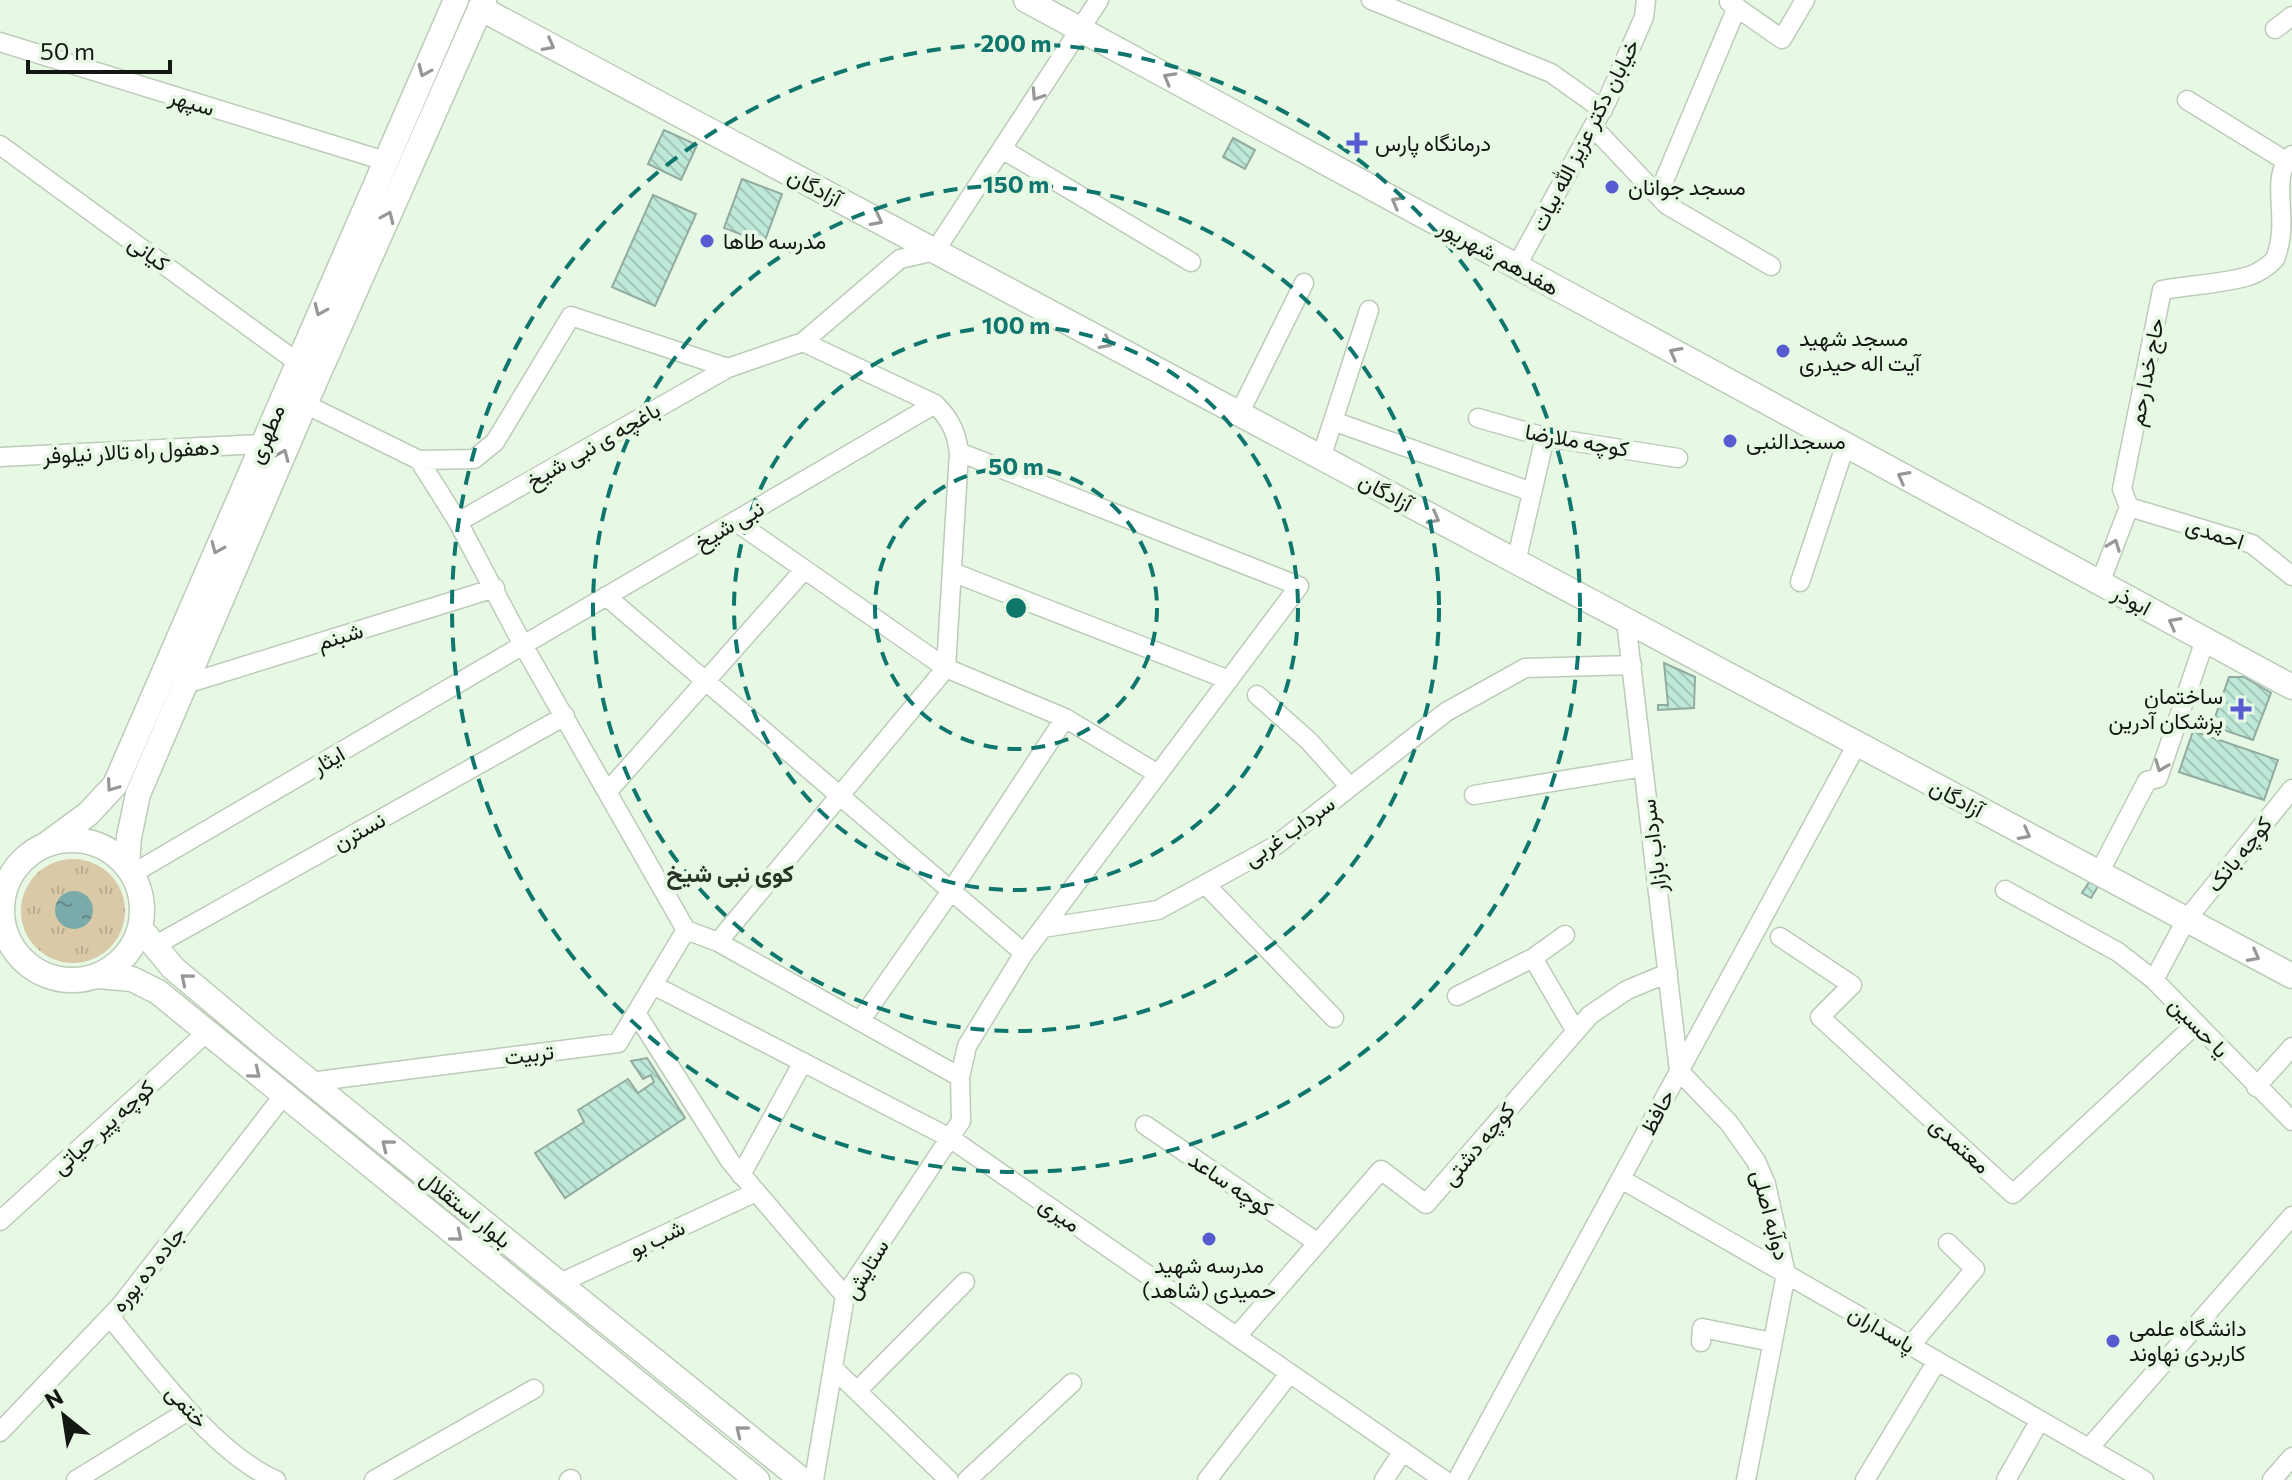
<svg xmlns="http://www.w3.org/2000/svg" width="2292" height="1480" viewBox="0 0 2292 1480" font-family="Commissioner,Vazirmatn,sans-serif">
<style>
.grass{fill:url(#grass-tufts)}
.water{fill:url(#water-ripples)}
.building{fill:url(#building-back-hatch);stroke:#92aba0;stroke-width:2}
.lines{fill:none;stroke-linecap:round;stroke-linejoin:round}
.minor-casing{stroke:#bcccb9;stroke-width:21}
.major-casing{stroke:#bcccb9;stroke-width:27}
.minor{stroke:#fff;stroke-width:18}
.major{stroke:#fff;stroke-width:24}
.oneway{stroke:#959894}
.ring{fill:none;stroke:#0f766e;stroke-width:4;stroke-dasharray:14 10}
.poi-dot{fill:#575bd2;stroke:#e7f8e4;stroke-width:3}
.labels{text-anchor:middle;stroke-width:8;stroke-linejoin:round;paint-order:stroke}
.street-label{font-size:22px;fill:#131912;stroke:#e7f8e4}
.poi-label{font-size:22px;fill:#131912;stroke:#e7f8e4;text-anchor:start}
.neighbourhood-label{font-size:24px;font-weight:bold;fill:#283526;stroke:#e7f8e4}
.centre{fill:#0f766e;stroke:#e7f8e4;stroke-width:4}
.ring-label{font-size:24px;text-anchor:middle;font-weight:bold;fill:#0f766e;stroke:#e7f8e4;stroke-width:8;stroke-linejoin:round;paint-order:stroke}
</style>
<defs>
<pattern id="grass-tufts" width="24" height="20" patternUnits="userSpaceOnUse" patternTransform="scale(2)"><rect width="24" height="20" fill="#d9c9a7"/><path d="M3 7l-1-3M5 7V3M7 7l1-3M15 17l-1-3M17 17v-4M19 17l1-3" fill="none" stroke="#b9ac8f"/></pattern>
<pattern id="water-ripples" width="26" height="14" patternUnits="userSpaceOnUse" patternTransform="scale(2)"><rect width="26" height="14" fill="#7baaaa"/><path d="M2 4q2-2 4 0t4 0M15 11q2-2 4 0t4 0" fill="none" stroke="#648a89"/></pattern>
<pattern id="building-back-hatch" width="6" height="6" patternUnits="userSpaceOnUse" patternTransform="scale(2)"><rect width="6" height="6" fill="#bee8d7"/><path d="M-1 5l2 2M0 0l6 6M5-1l2 2" fill="none" stroke="#a2c6b8"/></pattern>
</defs>
<rect width="100%" height="100%" fill="#e7f8e4"/>
<path class="grass" d="M21 911a52 52 0 1 1 104 0a52 52 0 1 1-104 0Z"/>
<path class="water" d="M55 910a19 19 0 1 1 38 0a19 19 0 1 1-38 0Z"/>
<path class="building" d="M 664,130 L 697,145 L 681,180 L 648,164 Z
M 1233,138 L 1255,150 L 1245,169 L 1223,157 Z
M 742,179 L 782,194 L 764,243 L 724,228 Z
M 653,195 L 696,214 L 655,306 L 612,287 Z
M 1664,663 L 1695,677 L 1694,708 L 1658,710 L 1658,705 L 1668,705 Z
M 2229,677 L 2244,677 L 2271,693 L 2253,740 L 2212,726 Z
M 2193,731 L 2278,760 L 2264,800 L 2179,772 Z
M 2091,879 L 2100,883 L 2091,898 L 2082,893 Z
M 647,1058 L 685,1118 L 565,1198 L 535,1153 L 584,1122 L 578,1110 L 628,1079 L 638,1093 L 654,1082 L 651,1075 L 643,1079 L 631,1061 Z"/>
<g class="lines">
<defs>
<path id="minor" d="M 1371,0 L 1551,73 L 1603,110
M 1729,2 L 1782,39 L 1805,0
M 2275,29 L 2292,16
M 0,42 L 385,161
M 2187,100 L 2286,161
M 1593,127 L 1667,205 L 1771,266
M 0,145 L 297,362
M 1002,149 L 1191,262
M 1658,195 L 1737,7
M 1516,267 L 1607,101 L 1644,17 L 1646,0
M 305,404 L 419,460 L 458,522 L 523,645 L 686,930
M 1239,414 L 1304,283
M 1478,418 L 1545,437 L 1678,458
M 1333,421 L 1532,492
M 0,457 L 262,444
M 1321,458 L 1369,310
M 419,460 L 474,459 L 495,442 L 571,316 L 728,368 L 803,342 L 900,259 L 935,251 L 1099,0
M 2129,507 L 2252,544 L 2292,576
M 735,521 L 946,668 L 1065,718 L 1158,774
M 458,522 L 728,368
M 1516,562 L 1545,437
M 952,572 L 1229,680
M 1800,582 L 1845,446
M 2100,583 L 2129,507 L 2122,489 L 2162,290 C 2190,285 2222,284 2249,276 C 2258,273 2269,266 2275,259 C 2292,216 2267,180 2292,155
M 606,596 L 1024,953
M 1626,621 L 1679,1071 L 1729,1123 L 1756,1161 L 1766,1184 L 1786,1274 L 1746,1480
M 186,684 L 495,588
M 1257,695 L 1309,741 L 1350,787
M 2292,789 L 2186,920 L 2154,980 L 2292,1121
M 608,791 L 804,570
M 1474,795 L 1643,767
M 2099,873 L 2147,781 L 2158,778 L 2205,640
M 132,874 L 935,404
M 1205,884 L 1334,1018
M 2005,890 L 2118,952 L 2154,980
M 1043,928 L 1158,910 L 1275,846 L 1446,712 L 1525,668 L 1632,665
M 686,930 L 718,942 L 960,1077
M 1780,937 L 1852,985 L 1820,1017 L 2013,1194 L 2196,1024
M 718,942 L 946,668 L 959,452 C 956,431 950,419 935,404 L 803,342
M 154,946 L 565,716
M 1533,958 L 1575,1030
M 653,985 L 950,1138 L 1444,1480
M 1457,996 L 1533,958 L 1565,935
M 636,1013 L 730,1161 L 845,1296
M 860,1021 L 951,891 L 1065,718
M 310,1082 L 618,1043 L 686,930
M 2256,1087 L 2292,1047
M 1145,1125 L 1318,1243
M 741,1175 L 803,1062
M 1621,1179 L 2144,1480
M 0,1221 L 206,1033
M 558,1284 L 756,1192
M 110,1317 C 152,1368 216,1455 276,1480
M 1237,1336 L 1381,1170 L 1426,1204 L 1590,1015 L 1627,990 L 1668,973
M 1701,1342 L 1702,1328 L 1772,1342
M 1911,1345 L 1975,1269 L 1948,1243
M 833,1368 L 949,1480
M 857,1391 L 965,1282
M 0,1432 L 121,1305 L 283,1096
M 2089,1448 L 2292,1216
M 76,1480 L 188,1411
M 374,1480 L 534,1389
M 569,1480 L 571,1479
M 814,1480 L 845,1296 L 961,1121 L 960,1077 L 967,1046 L 1024,953 L 1299,586 L 959,452
M 967,1480 L 1072,1383
M 1207,1480 L 1290,1373
M 1384,1480 L 1403,1451
M 1457,1480 L 1857,744
M 1865,1480 L 1937,1361
M 2006,1480 L 2040,1420
M 2272,1480 L 2292,1457"/>
<path id="major" d="M 1026,0 L 2292,687
M 480,8 L 2292,976
M2 910a70 70 0 1 1 140 0a70 70 0 1 1-140 0Z
M 47,844 L 88,814 L 115,785 L 456,0
M 127,866 L 129,837 L 138,794 L 305,404 L 484,0
M 140,928 L 173,968 L 266,1046 L 802,1480
M 98,976 L 132,979 L 158,992 L 757,1480"/>
</defs>
<use href="#minor" class="minor-casing"/>
<use href="#major" class="major-casing"/>
<use href="#minor" class="minor"/>
<use href="#major" class="major"/>
</g>
<defs><path id="oneway-chevron" d="M-2-3.5L2.5 0L-2 3.5" fill="none" stroke-width="1.6" stroke-linecap="round" stroke-linejoin="round" transform="scale(2)"/></defs>
<g class="oneway">
<use href="#oneway-chevron" transform="translate(549 45) rotate(28)"/>
<use href="#oneway-chevron" transform="translate(424 71) rotate(114)"/>
<use href="#oneway-chevron" transform="translate(1169 78) rotate(-151)"/>
<use href="#oneway-chevron" transform="translate(1037 95) rotate(123)"/>
<use href="#oneway-chevron" transform="translate(1397 202) rotate(-151)"/>
<use href="#oneway-chevron" transform="translate(388 217) rotate(-66)"/>
<use href="#oneway-chevron" transform="translate(877 220) rotate(28)"/>
<use href="#oneway-chevron" transform="translate(320 310) rotate(114)"/>
<use href="#oneway-chevron" transform="translate(1106 343) rotate(28)"/>
<use href="#oneway-chevron" transform="translate(1675 353) rotate(-152)"/>
<use href="#oneway-chevron" transform="translate(283 455) rotate(-67)"/>
<use href="#oneway-chevron" transform="translate(1903 477) rotate(-152)"/>
<use href="#oneway-chevron" transform="translate(1434 518) rotate(28)"/>
<use href="#oneway-chevron" transform="translate(2114 545) rotate(-69)"/>
<use href="#oneway-chevron" transform="translate(217 548) rotate(113)"/>
<use href="#oneway-chevron" transform="translate(2174 623) rotate(-152)"/>
<use href="#oneway-chevron" transform="translate(2161 766) rotate(111)"/>
<use href="#oneway-chevron" transform="translate(112 786) rotate(125)"/>
<use href="#oneway-chevron" transform="translate(2025 834) rotate(28)"/>
<use href="#oneway-chevron" transform="translate(2254 956) rotate(28)"/>
<use href="#oneway-chevron" transform="translate(186 979) rotate(-140)"/>
<use href="#oneway-chevron" transform="translate(255 1073) rotate(39)"/>
<use href="#oneway-chevron" transform="translate(387 1145) rotate(-141)"/>
<use href="#oneway-chevron" transform="translate(457 1236) rotate(39)"/>
<use href="#oneway-chevron" transform="translate(741 1431) rotate(-141)"/>
</g>
<g class="ring">
<circle cx="1016" cy="608" r="141"/>
<circle cx="1016" cy="608" r="282"/>
<circle cx="1016" cy="608" r="423"/>
<circle cx="1016" cy="608" r="564"/>
</g>
<g class="poi-dot">
<path d="M1353 131h8v8h8v8h-8v8h-8v-8h-8v-8h8z"/>
<circle cx="1612" cy="187" r="8"/>
<circle cx="707" cy="241" r="8"/>
<circle cx="1783" cy="351" r="8"/>
<circle cx="1730" cy="441" r="8"/>
<path d="M2237 697h8v8h8v8h-8v8h-8v-8h-8v-8h8z"/>
<circle cx="1209" cy="1239" r="8"/>
<circle cx="2113" cy="1341" r="8"/>
</g>
<g class="labels">
<g class="street-label">
<text transform="translate(192 102) rotate(17)" y="8">سپهر</text>
<text transform="translate(1585 135) rotate(-63)" y="8">خیابان دکتر عزیز الله بیات</text>
<text transform="translate(815 187) rotate(28)" y="8">آزادگان</text>
<text transform="translate(149 253) rotate(36)" y="8">کیانی</text>
<text transform="translate(1499 257) rotate(29)" y="8">هفدهم شهریور</text>
<text transform="translate(2146 372) rotate(-79)" y="8">حاج خدا رحم</text>
<text transform="translate(266 434) rotate(-67)" y="8">مطهری</text>
<text transform="translate(1577 440) rotate(10)" y="8">کوچه ملارضا</text>
<text transform="translate(593 445) rotate(-30)" y="8">باغچه ی نبی شیخ</text>
<text transform="translate(131 451) rotate(-3)" y="8">دهفول راه تالار نیلوفر</text>
<text transform="translate(1386 492) rotate(28)" y="8">آزادگان</text>
<text transform="translate(729 525) rotate(-30)" y="8">نبی شیخ</text>
<text transform="translate(2215 533) rotate(18)" y="8">احمدی</text>
<text transform="translate(2132 600) rotate(28)" y="8">ابوذر</text>
<text transform="translate(340 636) rotate(-17)" y="8">شبنم</text>
<text transform="translate(328 760) rotate(-30)" y="8">ایثار</text>
<text transform="translate(1957 798) rotate(28)" y="8">آزادگان</text>
<text transform="translate(359 831) rotate(-29)" y="8">نسترن</text>
<text transform="translate(1289 831) rotate(-35)" y="8">سرداب غربی</text>
<text transform="translate(1653 846) rotate(-97)" y="8">سرداب بازار</text>
<text transform="translate(2239 854) rotate(-51)" y="8">کوچه بانک</text>
<text transform="translate(2199 1027) rotate(46)" y="8">یا حسین</text>
<text transform="translate(529 1054) rotate(-7)" y="8">تربیت</text>
<text transform="translate(1657 1112) rotate(-62)" y="8">حافظ</text>
<text transform="translate(103 1127) rotate(-42)" y="8">کوچه پیر حیاتی</text>
<text transform="translate(1478 1144) rotate(-50)" y="8">کوچه دشتی</text>
<text transform="translate(1960 1145) rotate(42)" y="8">معتمدی</text>
<text transform="translate(1231 1184) rotate(34)" y="8">کوچه ساعد</text>
<text transform="translate(466 1209) rotate(39)" y="8">بلوار استقلال</text>
<text transform="translate(1060 1214) rotate(35)" y="8">میری</text>
<text transform="translate(1771 1215) rotate(75)" y="8">دوآبه اصلی</text>
<text transform="translate(657 1238) rotate(-25)" y="8">شب بو</text>
<text transform="translate(148 1269) rotate(-51)" y="8">جاده ده بوره</text>
<text transform="translate(866 1269) rotate(-59)" y="8">ستایش</text>
<text transform="translate(1882 1329) rotate(30)" y="8">پاسداران</text>
<text transform="translate(187 1406) rotate(47)" y="8">ختمی</text>
</g>
<g class="poi-label">
<text x="1375" y="151">درمانگاه پارس</text>
<text x="1628" y="195">مسجد جوانان</text>
<text x="723" y="249">مدرسه طاها</text>
<text x="1799" y="346">مسجد شهید<tspan x="1799" dy="25">آیت اله حیدری</tspan></text>
<text x="1746" y="449">مسجدالنبی</text>
<text x="2223" y="704" text-anchor="end">ساختمان<tspan x="2223" dy="25">پزشکان آدرین</tspan></text>
<text x="1209" y="1273" text-anchor="middle">مدرسه شهید<tspan x="1209" dy="25">حمیدی (شاهد)</tspan></text>
<text x="2129" y="1336">دانشگاه علمی<tspan x="2129" dy="25">کاربردی نهاوند</tspan></text>
</g>
<g class="neighbourhood-label">
<text x="730" y="882">کوی نبی شیخ</text>
</g>
</g>
<circle cx="1016" cy="608" r="12" class="centre"/>
<g class="ring-label">
<text x="1016" y="52">200 m</text>
<text x="1016" y="193">150 m</text>
<text x="1016" y="334">100 m</text>
<text x="1016" y="475">50 m</text>
</g>
<g transform="translate(64 1416) rotate(330)" stroke="#e7f8e4" stroke-width="6" paint-order="stroke">
<path d="M0-6L14 30L0 20L-14 30Z" fill="#131912"/>
<text y="-12" font-size="22" font-weight="bold" text-anchor="middle" fill="#131912">N</text>
</g>
<path d="M28 60v12h142v-12" fill="none" stroke="#131912" stroke-width="4"/>
<text x="40" y="60" font-size="24" fill="#131912" stroke="#e7f8e4" stroke-width="6" paint-order="stroke">50 m</text>
</svg>
